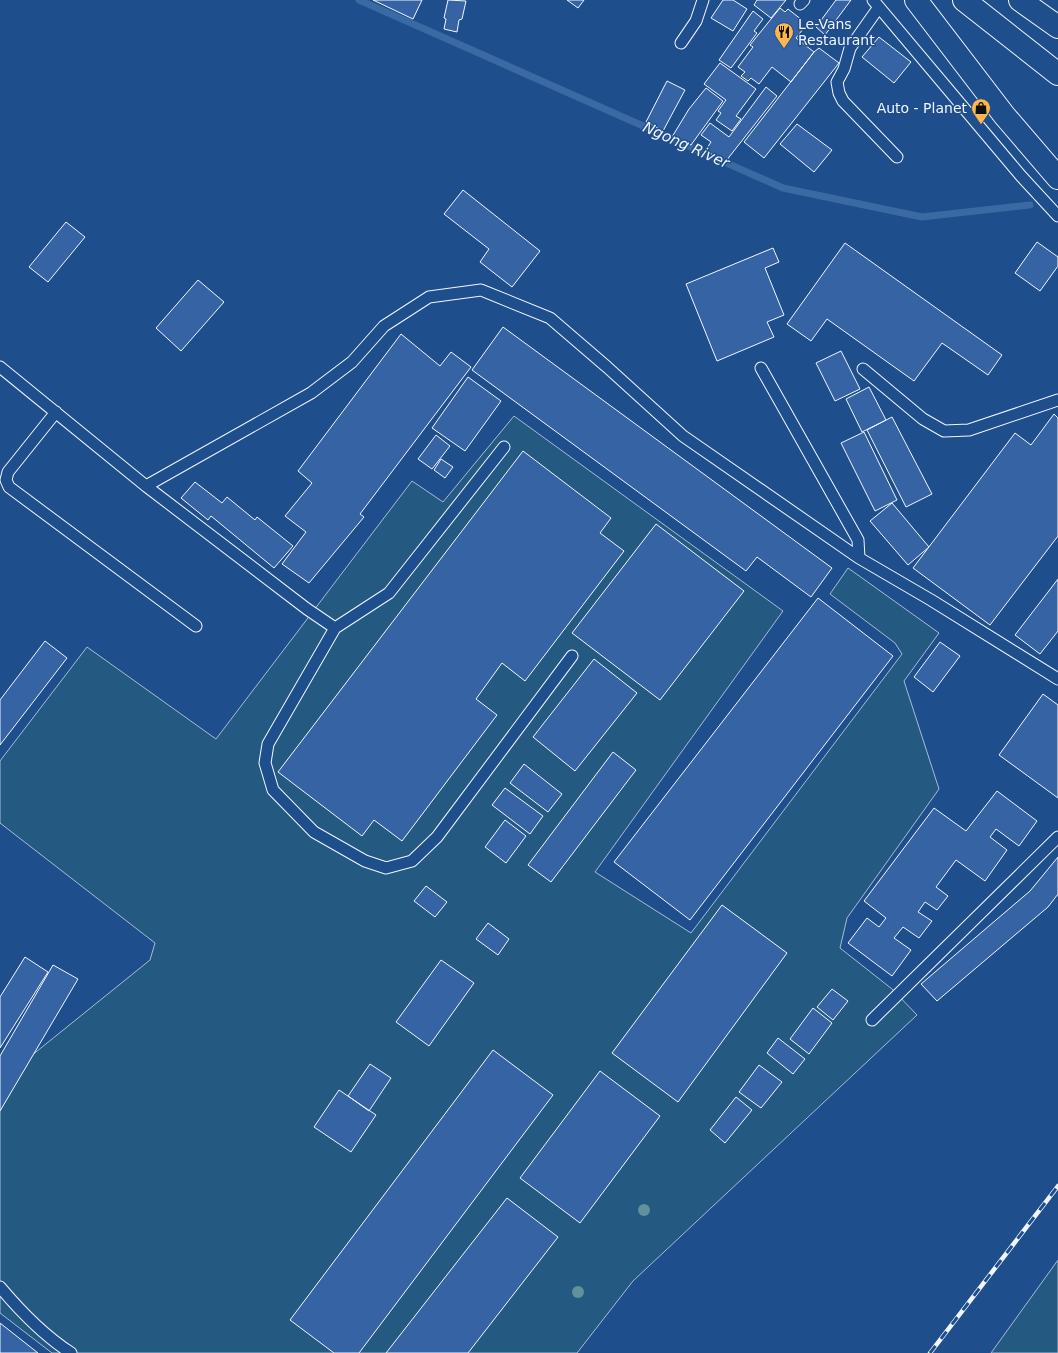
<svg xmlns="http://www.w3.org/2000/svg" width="1058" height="1353" viewBox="0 0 1058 1353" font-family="'DejaVu Sans',sans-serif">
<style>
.green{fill:#245a82;stroke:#a8bbd7}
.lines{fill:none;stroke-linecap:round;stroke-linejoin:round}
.stream{stroke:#3b69a3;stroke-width:7}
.building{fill:#3563a3;stroke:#f2f6ff}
.lane-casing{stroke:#f2f6ff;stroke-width:13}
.highway-casing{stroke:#f2f6ff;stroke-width:24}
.lane{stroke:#1f4e8c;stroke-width:11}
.highway{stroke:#1f4e8c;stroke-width:22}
.rail-casing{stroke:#f2f6ff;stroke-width:4.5}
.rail{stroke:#1f4e8c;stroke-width:3;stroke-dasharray:9;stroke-linecap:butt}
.tree{fill:#61919a}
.labels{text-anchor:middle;stroke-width:3;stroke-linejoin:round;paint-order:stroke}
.poi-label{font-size:14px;fill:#f2f6ff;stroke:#1f4e8c;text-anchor:start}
.water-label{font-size:15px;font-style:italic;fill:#f2f6ff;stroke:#1f4e8c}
</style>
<rect width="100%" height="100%" fill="#1f4e8c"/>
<path class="green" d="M 514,416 L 783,611 L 595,872 L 691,933 L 902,654 L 895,643 L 830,594 L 848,568 L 939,633 L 904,681 L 939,789 L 847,918 L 840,948 L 892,989 L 917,1015 L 633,1281 L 577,1353 L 52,1353 L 0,1313 L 0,1081 L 150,960 L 155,943 L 0,823 L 0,761 L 87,647 L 216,739 L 412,481 L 443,502 Z
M 1058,1260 L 1058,1353 L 991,1353 Z"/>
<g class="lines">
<path class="stream" d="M 359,0 L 783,188 L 922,217 L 1030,205"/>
</g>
<path class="building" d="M 373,0 L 422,0 L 413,19 Z
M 448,0 L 466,1 L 462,19 L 459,20 L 457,32 L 444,29 L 446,19 L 444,18 Z
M 567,0 L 584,0 L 578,8 Z
M 723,0 L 733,0 L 747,9 L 733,31 L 711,18 Z
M 757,0 L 786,0 L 771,18 L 754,5 Z
M 836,0 L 851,0 L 825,35 L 816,27 Z
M 780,8 L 785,12 L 788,9 L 802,20 L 798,25 L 803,29 L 796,38 L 814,52 L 791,82 L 772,67 L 759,84 L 751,78 L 748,81 L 741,76 L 745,72 L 738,67 L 753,47 L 750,45 Z
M 753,11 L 763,19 L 754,31 L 757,33 L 731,68 L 719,60 Z
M 879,37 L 911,62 L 894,83 L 862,57 Z
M 819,48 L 839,63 L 764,158 L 744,142 L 814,52 Z
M 720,63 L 756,89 L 736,116 L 741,119 L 732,131 L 716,120 L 721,113 L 718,111 L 726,100 L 704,84 Z
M 667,81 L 685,90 L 663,131 L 646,122 Z
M 766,87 L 777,96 L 726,161 L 705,151 L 711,142 L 701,135 L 710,123 L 729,137 Z
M 706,88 L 723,101 L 691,145 L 672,137 L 689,109 Z
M 797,124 L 832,150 L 814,172 L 780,144 Z
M 463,190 L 540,251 L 512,287 L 480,262 L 489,249 L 444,214 Z
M 66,222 L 85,237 L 48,282 L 29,267 Z
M 1037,242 L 1058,257 L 1058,266 L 1040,291 L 1015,273 Z
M 845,243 L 1002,355 L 988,375 L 942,343 L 914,381 L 827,319 L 811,341 L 787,324 Z
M 773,248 L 779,262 L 765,268 L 784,315 L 767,322 L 774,337 L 717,361 L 686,284 Z
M 198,280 L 224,302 L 181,351 L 156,328 Z
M 503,327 L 832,568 L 811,597 L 757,557 L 746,571 L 472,370 Z
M 401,334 L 440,366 L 451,352 L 471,367 L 360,514 L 364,517 L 309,583 L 282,564 L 306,532 L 285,516 L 312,483 L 298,471 Z
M 841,351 L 860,389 L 835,401 L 816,363 Z
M 468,377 L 501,401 L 465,451 L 432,428 Z
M 869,387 L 886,420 L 862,432 L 846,399 Z
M 1054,414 L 1058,418 L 1058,536 L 990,625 L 913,568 L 1015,433 L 1031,445 Z
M 892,417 L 932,494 L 906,507 L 867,430 Z
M 864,432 L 897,500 L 875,511 L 841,443 Z
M 436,435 L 450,446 L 432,469 L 418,459 Z
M 523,451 L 611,518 L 600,533 L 624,551 L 525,681 L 502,663 L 476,699 L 497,715 L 402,841 L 374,820 L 362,836 L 278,772 Z
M 441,459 L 453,467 L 445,478 L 434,470 Z
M 195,482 L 222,503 L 227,497 L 255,520 L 257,517 L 293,546 L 274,568 L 211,516 L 208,520 L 181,498 Z
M 892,503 L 929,547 L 908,565 L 870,521 Z
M 656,524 L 744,591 L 660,700 L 572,633 Z
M 1058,579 L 1058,631 L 1040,654 L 1015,635 Z
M 818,598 L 893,656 L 690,920 L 614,862 Z
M 45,641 L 67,658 L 0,745 L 0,700 Z
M 940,642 L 960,656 L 933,692 L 914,677 Z
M 594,659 L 637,693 L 575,771 L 533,737 Z
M 1043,694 L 1058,705 L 1058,798 L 999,755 Z
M 613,752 L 636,770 L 551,882 L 528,865 Z
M 524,764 L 562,794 L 548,812 L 510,783 Z
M 505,788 L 543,816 L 530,834 L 492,805 Z
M 997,791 L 1037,821 L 1019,846 L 996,829 L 990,837 L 1007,850 L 985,881 L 956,860 L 936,887 L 948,896 L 937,910 L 925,902 L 918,912 L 932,921 L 919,938 L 903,927 L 894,938 L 911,950 L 892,976 L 848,943 L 867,918 L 879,927 L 886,918 L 864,901 L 934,808 L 966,831 Z
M 505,820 L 526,836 L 506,863 L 485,847 Z
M 1058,857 L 1058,894 L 1048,907 L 937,1001 L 921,984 L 1030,891 Z
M 426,886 L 447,902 L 435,917 L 414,901 Z
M 722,905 L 787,953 L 678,1102 L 612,1053 Z
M 488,923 L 509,939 L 498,955 L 476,939 Z
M 25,957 L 48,972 L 0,1048 L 0,997 Z
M 441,960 L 474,983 L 429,1046 L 396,1022 Z
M 53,965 L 78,979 L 0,1111 L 0,1056 Z
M 832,989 L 848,1001 L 833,1020 L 817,1007 Z
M 813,1008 L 832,1023 L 809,1054 L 790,1039 Z
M 778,1038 L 805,1059 L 793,1074 L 767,1053 Z
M 493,1050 L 553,1095 L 359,1353 L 334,1353 L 290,1320 Z
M 370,1064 L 391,1078 L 369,1111 L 348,1096 Z
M 759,1065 L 782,1082 L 761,1108 L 739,1092 Z
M 600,1071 L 660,1116 L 580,1223 L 520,1178 Z
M 339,1090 L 376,1115 L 351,1152 L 314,1127 Z
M 736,1097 L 752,1110 L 725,1143 L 710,1130 Z
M 507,1198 L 558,1237 L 468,1353 L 386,1353 Z
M 0,1323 L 38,1353 L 0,1353 Z"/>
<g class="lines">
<defs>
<path id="lane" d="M 873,0 L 1021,176 L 1058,216
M 800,4 L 804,0
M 879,7 L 850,48 L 844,69 L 837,82 L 839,93 L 843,101 L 897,157
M 681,43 L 696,21 L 703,0
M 0,367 L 146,486 L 307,609 L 335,628 L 268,744 L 265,763 L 273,790 L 314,832 L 365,861 L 386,868 L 412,861 L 437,837 L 572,656
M 761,368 L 858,540 L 859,558
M 863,369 L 923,419 L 944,431 L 969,430 L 1058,400
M 56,412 L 8,472 L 6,480 L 9,487 L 196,626
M 146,486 L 311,393 L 352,362 L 384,326 L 429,297 L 481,290 L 550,318 L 607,367 L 683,436 L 859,558 L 931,600 L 1058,679
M 335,628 L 389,593 L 504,447
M 872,1020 L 1058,837
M 0,1287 C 21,1312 43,1335 71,1353"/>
<path id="highway" d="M 916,0 L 1004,115 L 1058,178
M 964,0 L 1058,74
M 1020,0 L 1058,27"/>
</defs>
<use href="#lane" class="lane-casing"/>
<use href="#highway" class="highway-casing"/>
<use href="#lane" class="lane"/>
<use href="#highway" class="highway"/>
<defs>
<path id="rail" d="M 930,1353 L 1058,1186"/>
</defs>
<use href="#rail" class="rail-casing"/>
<use href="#rail" class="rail"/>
</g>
<g class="tree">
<circle cx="644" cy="1210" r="6"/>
<circle cx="578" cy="1292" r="6"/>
</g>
<defs>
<symbol id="restaurant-pin" viewBox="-11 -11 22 30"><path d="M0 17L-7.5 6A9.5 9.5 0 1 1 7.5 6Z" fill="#ffb74d" stroke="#1f4e8c"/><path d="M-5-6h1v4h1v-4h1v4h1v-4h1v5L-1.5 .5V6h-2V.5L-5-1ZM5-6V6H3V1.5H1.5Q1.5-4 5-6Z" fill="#111"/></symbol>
<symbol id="shop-pin" viewBox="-11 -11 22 30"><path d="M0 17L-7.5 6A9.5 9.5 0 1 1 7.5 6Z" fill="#ffb74d" stroke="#1f4e8c"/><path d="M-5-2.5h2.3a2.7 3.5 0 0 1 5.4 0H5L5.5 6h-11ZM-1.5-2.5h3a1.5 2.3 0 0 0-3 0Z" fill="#111"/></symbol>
</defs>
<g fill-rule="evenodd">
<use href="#restaurant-pin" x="773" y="21" width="22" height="30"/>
<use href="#shop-pin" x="970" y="97" width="22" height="30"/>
</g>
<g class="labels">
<g class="poi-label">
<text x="798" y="29">Le-Vans<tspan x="798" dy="16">Restaurant</tspan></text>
<text x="967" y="113" text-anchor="end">Auto - Planet</text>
</g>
<g class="water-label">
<text transform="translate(686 145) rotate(24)" y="5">Ngong River</text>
</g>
</g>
</svg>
